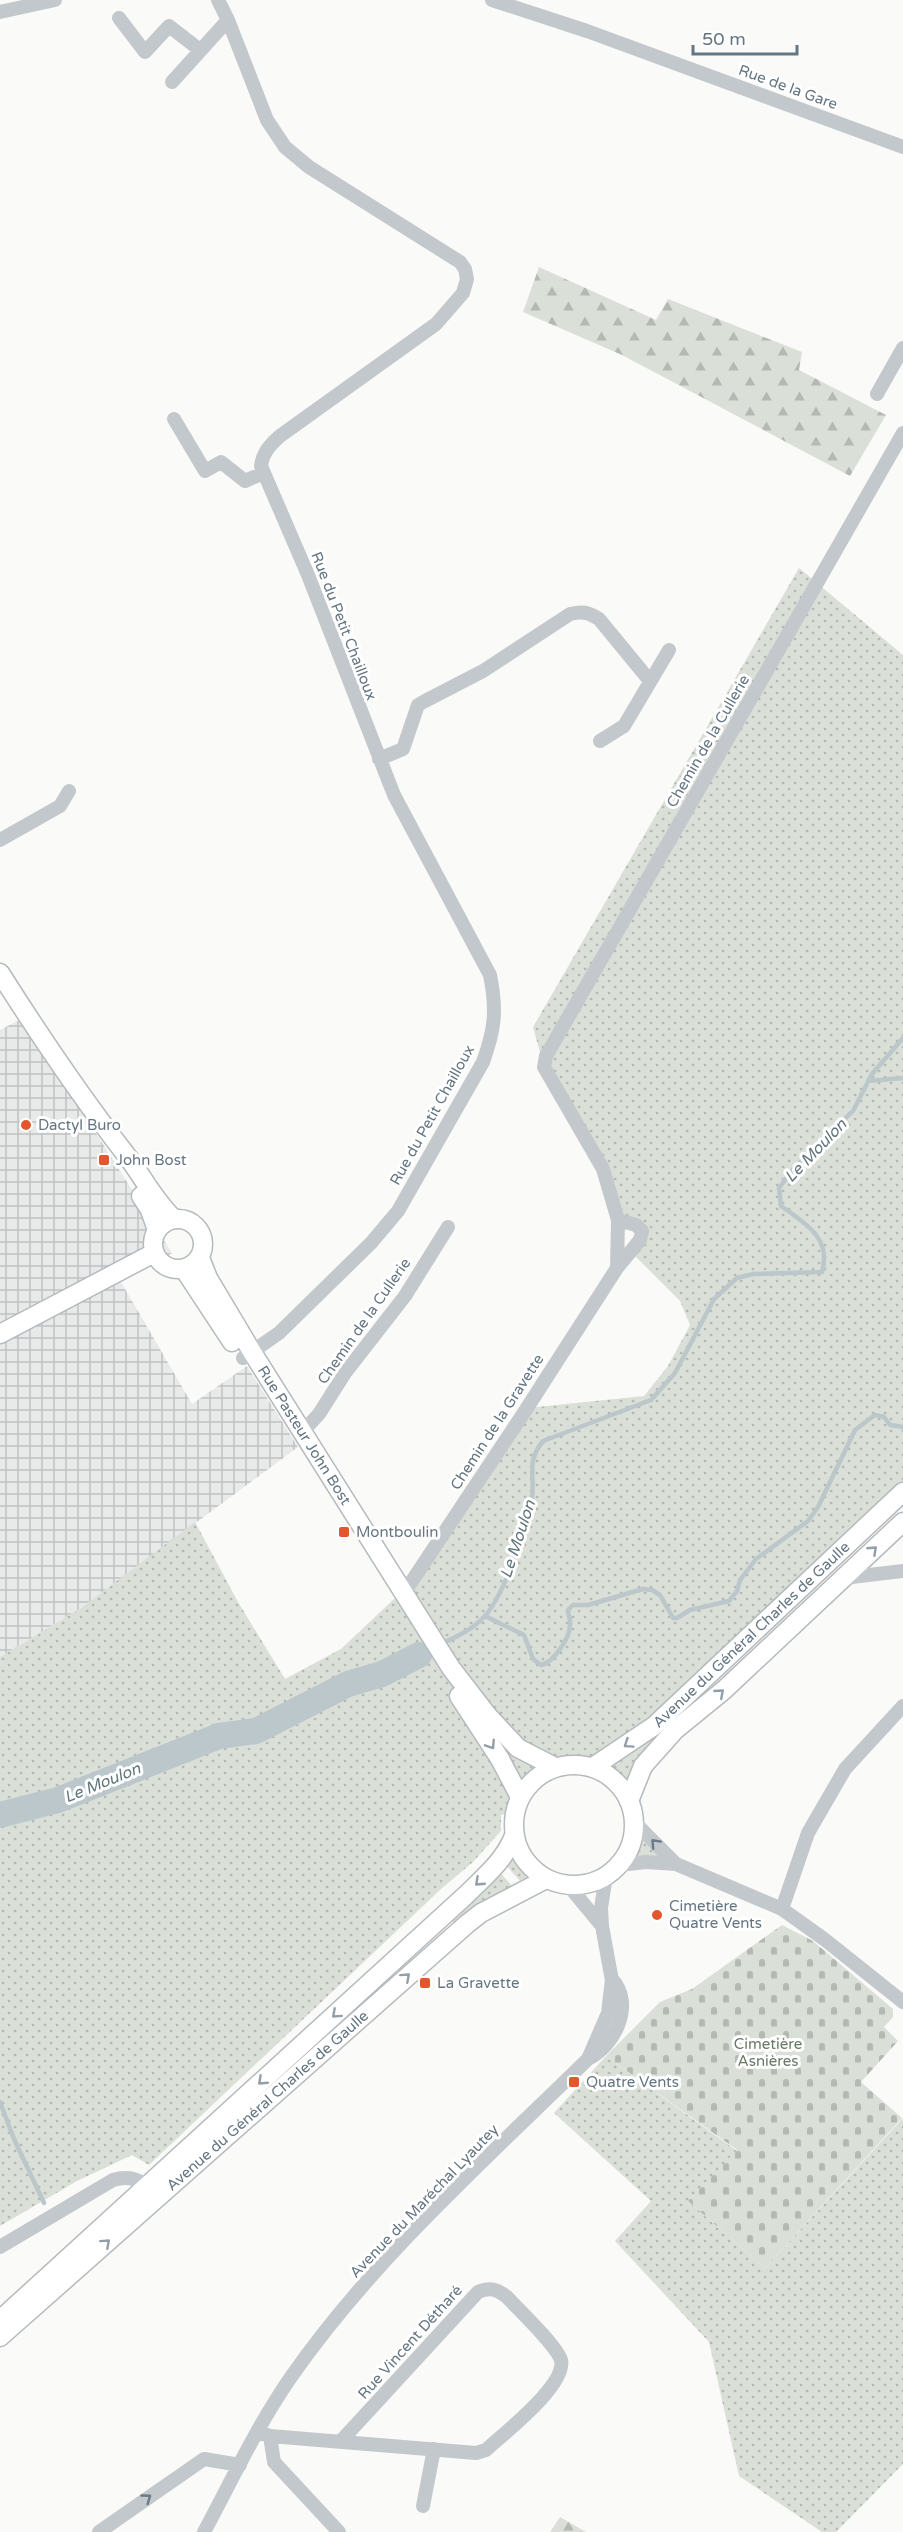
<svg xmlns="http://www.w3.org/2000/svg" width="903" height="2532" viewBox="0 0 903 2532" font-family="'Varela Round',sans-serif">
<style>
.industrial{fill:url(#industrial-grid)}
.green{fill:url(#green-dots)}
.forest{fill:url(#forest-firs)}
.cemetery{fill:url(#cemetery-stones)}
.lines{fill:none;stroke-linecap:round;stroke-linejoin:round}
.stream{stroke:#bbc7cb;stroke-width:4.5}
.river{stroke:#bbc7cb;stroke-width:26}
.major-casing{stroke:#b5babe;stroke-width:21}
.minor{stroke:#c3c8cc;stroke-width:14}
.major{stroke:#fff;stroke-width:18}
.oneway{stroke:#939fa8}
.oneway2{stroke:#6a7a87}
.poi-dot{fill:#e4572e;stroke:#fff;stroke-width:2}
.labels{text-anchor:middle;stroke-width:6;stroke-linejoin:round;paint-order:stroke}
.street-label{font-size:15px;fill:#657683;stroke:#fff}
.poi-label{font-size:15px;fill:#657683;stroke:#fff;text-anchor:start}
.park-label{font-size:15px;fill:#687a64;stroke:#fff}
.water-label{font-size:16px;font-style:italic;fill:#60757c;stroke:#fff}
</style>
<defs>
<pattern id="industrial-grid" width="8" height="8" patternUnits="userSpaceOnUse" patternTransform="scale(1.5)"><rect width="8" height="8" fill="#e8e9e9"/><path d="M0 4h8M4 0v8" fill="none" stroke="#c0c1c2"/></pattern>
<pattern id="green-dots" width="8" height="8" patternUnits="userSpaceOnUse" patternTransform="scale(1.5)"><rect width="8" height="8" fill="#dadfd7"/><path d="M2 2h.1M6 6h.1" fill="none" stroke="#b4b9b4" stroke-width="1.8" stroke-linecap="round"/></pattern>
<pattern id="forest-firs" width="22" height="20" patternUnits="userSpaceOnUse" patternTransform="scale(1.5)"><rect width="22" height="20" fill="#dadfd7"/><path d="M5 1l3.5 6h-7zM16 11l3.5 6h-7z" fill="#b4b9b4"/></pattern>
<pattern id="cemetery-stones" width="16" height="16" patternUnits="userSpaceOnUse" patternTransform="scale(1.5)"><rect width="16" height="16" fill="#dadfd7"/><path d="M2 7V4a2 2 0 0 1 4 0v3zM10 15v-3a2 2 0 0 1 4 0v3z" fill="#b4b9b4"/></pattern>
</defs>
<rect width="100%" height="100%" fill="#fafaf8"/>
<path class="industrial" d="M 23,1018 L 172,1253 L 121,1282 L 192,1404 L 247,1366 L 298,1447 L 81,1608 L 0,1657 L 0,1030 Z"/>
<path class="green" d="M 799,568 L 903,655 L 903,1492 L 682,1701 L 593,1767 L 569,1762 L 541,1774 L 529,1784 L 520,1797 L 514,1812 L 501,1815 L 501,1831 L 473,1862 L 441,1889 L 149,2165 L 132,2155 L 77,2181 L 0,2226 L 0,1657 L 81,1608 L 195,1522 L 238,1602 L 285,1679 L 341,1649 L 410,1584 L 527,1408 L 644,1396 L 668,1366 L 690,1325 L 680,1301 L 631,1252 L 642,1231 L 618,1220 L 616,1208 L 544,1067 L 533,1027 Z
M 669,1727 L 628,1784 L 608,1766 Z
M 641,1840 L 660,1856 L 635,1857 Z
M 510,1857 L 527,1877 L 520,1881 L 505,1864 Z
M 499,1871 L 512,1886 L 454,1923 L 450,1919 Z
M 606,2056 L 737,2151 L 688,2201 L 765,2268 L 903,2118 L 903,2464 L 836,2532 L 822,2532 L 739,2476 L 709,2342 L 615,2241 L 651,2201 L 554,2113 Z"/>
<path class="forest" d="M 539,267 L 656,320 L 668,299 L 802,352 L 799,370 L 886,415 L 850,476 L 622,355 L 523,312 Z
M 560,2517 L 586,2532 L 550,2532 Z"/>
<path class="cemetery" d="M 782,1925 L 813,1941 L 893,2009 L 893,2017 L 884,2027 L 898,2041 L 861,2082 L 902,2118 L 765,2268 L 688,2201 L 737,2150 L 606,2056 L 660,2002 L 692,1989 Z"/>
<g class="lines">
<path class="stream" d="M 868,1081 L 903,1078
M 485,1616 L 524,1635 L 533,1659 L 541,1665 C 553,1663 570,1638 570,1625 C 571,1620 568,1616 568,1610 L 573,1605 L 588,1605 L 643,1589 L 652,1590 L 660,1595 L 673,1618 L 677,1618 L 690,1610 L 729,1601 L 737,1591 L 740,1580 L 756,1559 L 808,1521 L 818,1507 L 855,1430 L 875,1415 L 884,1417 L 890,1425 L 903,1427
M 441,1644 C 456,1637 472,1630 484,1617 C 502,1598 530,1525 532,1498 C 535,1473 526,1462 543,1441 L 651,1400 L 675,1373 L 714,1299 L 737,1278 L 753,1274 L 822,1272 C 832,1238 805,1223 781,1206 L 779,1188 L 794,1168 L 853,1111 L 872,1074 L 903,1038
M 419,1655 L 433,1648
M 0,2102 L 14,2139 L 44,2203"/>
<path class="river" d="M 0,1815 L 58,1800 L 219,1736 L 256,1731 L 348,1684 L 382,1674 L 419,1655"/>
<defs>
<g id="major">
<path d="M 0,973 C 40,1036 81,1097 127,1156 C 143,1177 154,1200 174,1219"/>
<path d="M 141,1196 L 150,1210 L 157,1230"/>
<circle cx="178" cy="1244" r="25"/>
<path id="s1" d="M 200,1258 L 208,1278 L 252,1352 L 451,1668 L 488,1716 L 518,1748 L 555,1767"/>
<path d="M 184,1269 L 232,1342"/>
<path d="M 0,1334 L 154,1253"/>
<path d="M 459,1696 L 500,1759 L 520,1797"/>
<circle cx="574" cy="1825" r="60"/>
<path id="s2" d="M 593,1767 L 654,1726 L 903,1492"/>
<path d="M 629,1801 L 643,1766 L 675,1730 L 724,1690 L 903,1522"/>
<path d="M 0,2320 L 466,1895 C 485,1876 504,1861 514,1836"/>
<path id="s3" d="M 0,2337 L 467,1924 L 481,1913 L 546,1879"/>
</g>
</defs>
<use href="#major" class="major-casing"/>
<path class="minor" d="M 218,0 L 228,20 L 267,120 L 285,147 L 309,167 L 460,262 L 465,269 L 467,279 L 463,293 L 436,324 L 280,436 C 270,445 263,452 261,466 L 308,575 L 394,795 L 490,975 C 497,1010 495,1029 483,1062 L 398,1211 L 371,1243 L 279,1333 L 243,1358
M 492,0 L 587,31 L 903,147
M 0,12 L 55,0
M 119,18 L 145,52 L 169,26 L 200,50
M 172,82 L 228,20
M 877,394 L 903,348
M 174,419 L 205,471 L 221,462 L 245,481 L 263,473
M 600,741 L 624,726 L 669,650
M 379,759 L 403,749 L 418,705 L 425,701 L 483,671 L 570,614 C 582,611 588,612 599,619 L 650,681
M 0,840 L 60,806 L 69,791
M 617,1268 L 640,1240 L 642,1231 L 636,1225 L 618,1220
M 303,1431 L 319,1414 L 345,1373 L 405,1296 L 448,1227
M 843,1578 L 903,1571
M 402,1591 L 410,1584 L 527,1408 L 617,1268 L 618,1220 L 603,1169 L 544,1067 L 546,1056 L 903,433
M 634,1822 L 676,1864
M 619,1865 L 646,1862 L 676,1864 L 782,1909 L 824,1939 L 903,2002
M 606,1876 L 601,1908 L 602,1926 L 613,1986
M 568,1885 L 602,1926
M 782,1909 L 808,1833 L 845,1769 L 903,1706
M 588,2059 L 608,2013 L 612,1979
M 0,2247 L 113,2180 C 130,2175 139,2180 153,2189
M 258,2432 L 270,2436 L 476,2453 L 486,2450 C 504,2433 567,2385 561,2360 C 556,2345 519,2310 507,2297 C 497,2289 490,2287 478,2292 L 341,2441
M 270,2436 L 274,2462 L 339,2532
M 423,2506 L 434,2449
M 99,2532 L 204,2459 L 240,2465
M 204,2532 C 232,2480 257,2426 291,2377 C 374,2258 485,2160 588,2059 C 615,2046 635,2004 612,1979"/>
<use href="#major" class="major"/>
</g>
<defs><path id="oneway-chevron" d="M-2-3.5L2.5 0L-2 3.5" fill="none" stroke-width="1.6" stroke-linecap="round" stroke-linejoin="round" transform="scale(1.5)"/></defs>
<g class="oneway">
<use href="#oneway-chevron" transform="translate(873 1550) rotate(-43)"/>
<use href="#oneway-chevron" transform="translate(720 1693) rotate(-41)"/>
<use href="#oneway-chevron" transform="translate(628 1744) rotate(146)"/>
<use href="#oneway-chevron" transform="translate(491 1745) rotate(57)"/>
<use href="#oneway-chevron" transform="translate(479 1882) rotate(137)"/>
<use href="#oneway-chevron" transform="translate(406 1977) rotate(-42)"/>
<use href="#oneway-chevron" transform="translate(336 2014) rotate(138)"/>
<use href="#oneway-chevron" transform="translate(262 2081) rotate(137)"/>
<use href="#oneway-chevron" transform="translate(106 2243) rotate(-42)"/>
</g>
<g class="oneway2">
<use href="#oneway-chevron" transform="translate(655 1843) rotate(-133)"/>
<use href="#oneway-chevron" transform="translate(147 2498) rotate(-36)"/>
</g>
<g class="poi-dot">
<circle cx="26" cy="1125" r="6"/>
<rect x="98" y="1154" width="12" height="12" rx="3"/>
<rect x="338" y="1526" width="12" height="12" rx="3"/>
<circle cx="657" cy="1915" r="6"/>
<rect x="419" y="1977" width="12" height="12" rx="3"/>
<rect x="568" y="2076" width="12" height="12" rx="3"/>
</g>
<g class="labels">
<g class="street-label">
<text transform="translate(788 87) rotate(20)" y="5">Rue de la Gare</text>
<text transform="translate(344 626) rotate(69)" y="5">Rue du Petit Chailloux</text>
<text transform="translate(708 741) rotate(-60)" y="5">Chemin de la Cullerie</text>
<text transform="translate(432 1115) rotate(-61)" y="5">Rue du Petit Chailloux</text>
<text transform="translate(364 1321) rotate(-55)" y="5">Chemin de la Cullerie</text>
<text transform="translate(497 1422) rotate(-57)" y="5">Chemin de la Gravette</text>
<text dy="5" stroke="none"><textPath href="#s1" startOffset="206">Rue Pasteur John Bost</textPath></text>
<text dy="5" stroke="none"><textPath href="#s2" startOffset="207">Avenue du Général Charles de Gaulle</textPath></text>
<text dy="5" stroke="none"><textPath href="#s3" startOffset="357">Avenue du Général Charles de Gaulle</textPath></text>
<text transform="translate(424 2201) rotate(-46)" y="5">Avenue du Maréchal Lyautey</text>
<text transform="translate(410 2342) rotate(-48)" y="5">Rue Vincent Détharé</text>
</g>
<g class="poi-label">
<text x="38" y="1130">Dactyl Buro</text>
<text x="116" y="1165">John Bost</text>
<text x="356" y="1537">Montboulin</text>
<text x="669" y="1911">Cimetière<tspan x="669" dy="17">Quatre Vents</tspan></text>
<text x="437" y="1988">La Gravette</text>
<text x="586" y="2087">Quatre Vents</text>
</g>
<g class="park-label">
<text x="768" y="2049">Cimetière<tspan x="768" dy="17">Asnières</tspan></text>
</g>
<g class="water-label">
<text transform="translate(815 1150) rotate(-46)" y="6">Le Moulon</text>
<text transform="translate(517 1539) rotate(-72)" y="6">Le Moulon</text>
<text transform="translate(102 1782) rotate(-22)" y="6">Le Moulon</text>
</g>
</g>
<path d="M693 45v9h104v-9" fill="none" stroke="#657683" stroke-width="3"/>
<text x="702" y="45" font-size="18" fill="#657683" stroke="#ffffff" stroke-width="4.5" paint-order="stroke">50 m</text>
</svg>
